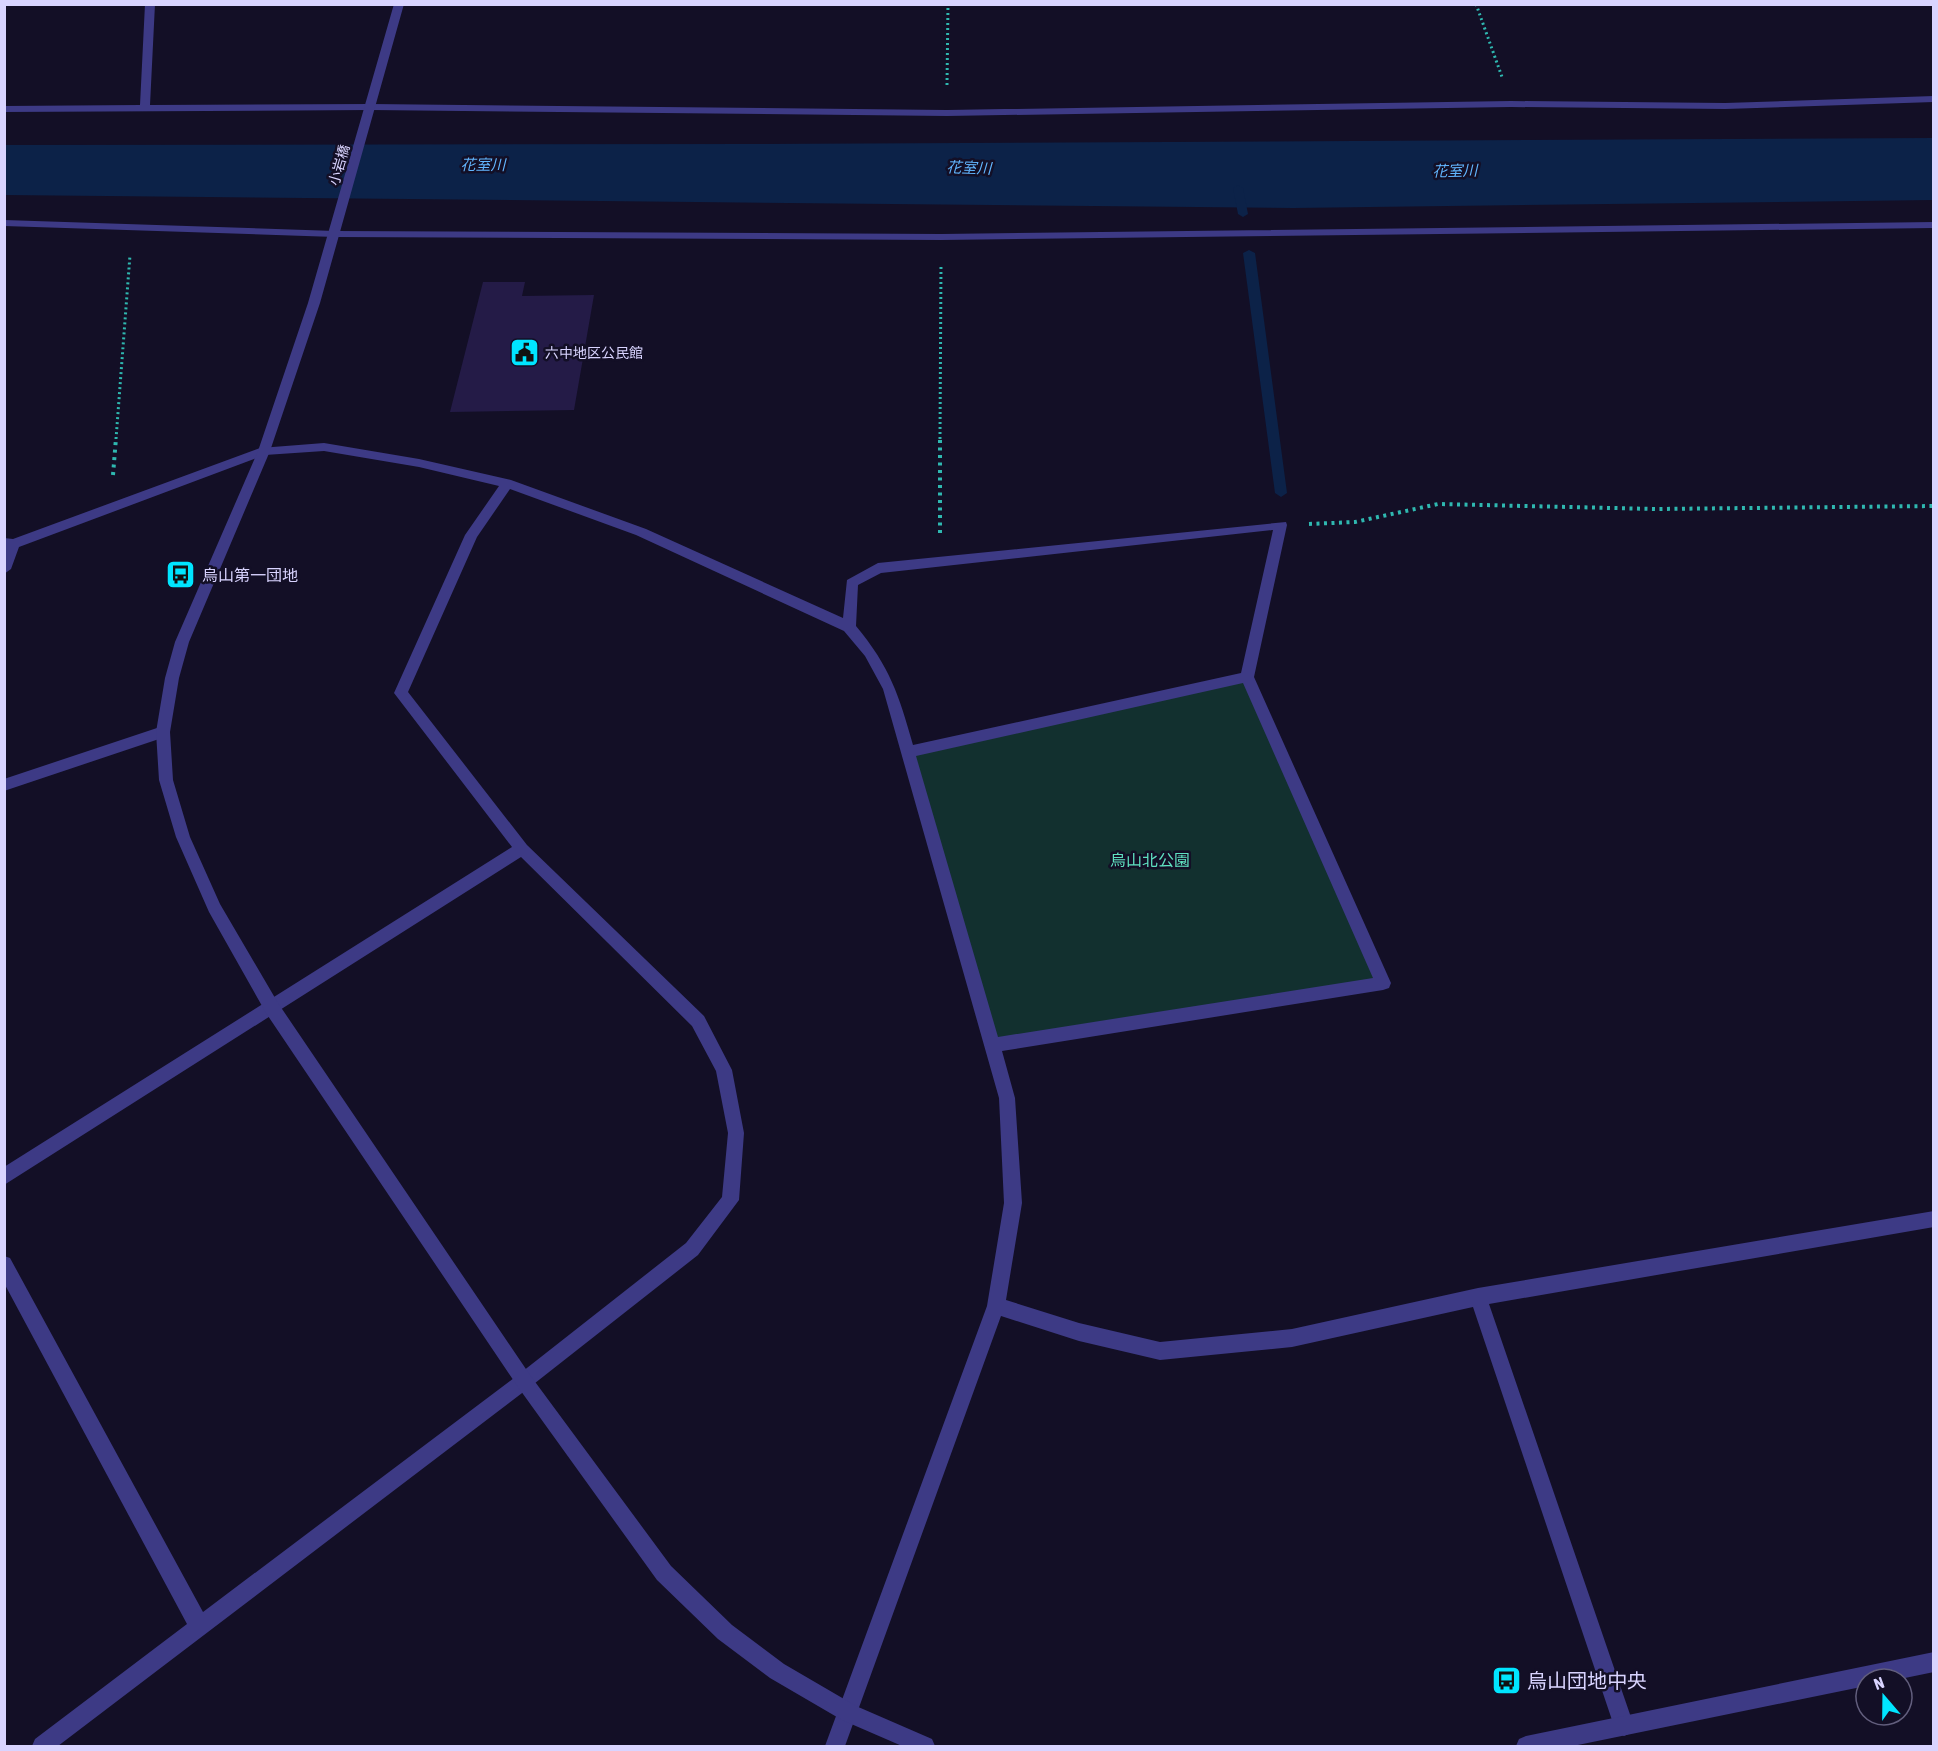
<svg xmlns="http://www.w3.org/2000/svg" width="1938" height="1751" viewBox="0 0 1938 1751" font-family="'Asap Condensed','Noto Sans JP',sans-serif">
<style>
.green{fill:#12302f}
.water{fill:#0c2248}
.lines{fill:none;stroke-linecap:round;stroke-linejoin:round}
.stream{fill:#0c2248;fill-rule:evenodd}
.building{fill:#241b47}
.path-far1{stroke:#2fb8b0;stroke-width:3;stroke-dasharray:2 3;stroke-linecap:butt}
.path{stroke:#2fb8b0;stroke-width:4;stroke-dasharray:3 4.5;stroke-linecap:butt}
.minor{fill:#3d3a85;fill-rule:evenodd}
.tertiary{fill:#3d3a85;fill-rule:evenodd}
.labels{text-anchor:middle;stroke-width:5;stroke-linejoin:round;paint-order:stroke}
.far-street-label{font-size:14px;fill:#d9d4ff;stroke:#130f26}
.far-poi-label{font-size:14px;fill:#d9d4ff;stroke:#130f26;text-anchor:start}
.far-water-label{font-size:15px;font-style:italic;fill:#62b6ff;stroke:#130f26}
.poi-label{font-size:16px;fill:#d9d4ff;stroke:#130f26;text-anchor:start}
.park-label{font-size:16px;fill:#5fe0c0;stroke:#130f26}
.near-poi-label{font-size:20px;fill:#d9d4ff;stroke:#130f26;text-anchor:start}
</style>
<rect width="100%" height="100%" fill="#130f26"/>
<path class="green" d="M 1247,677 L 1383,983 L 992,1045 L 909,752 Z"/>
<path class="water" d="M 1934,138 L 1933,200 L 1293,208 L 5,195 L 5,145 L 761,144 Z"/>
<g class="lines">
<path class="stream" d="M 1238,185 L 1243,188 L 1248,214 L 1243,217 L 1238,214 L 1233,188 Z
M 1249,250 L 1255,253 L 1287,493 L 1281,497 L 1275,493 L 1243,253 Z"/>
</g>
<path class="building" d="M 483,282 L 525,282 L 522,296 L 594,295 L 574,410 L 450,412 Z"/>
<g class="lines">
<path class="path-far1" d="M 1476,4 L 1502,77
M 947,85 L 948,4
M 116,439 L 130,255
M 940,439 L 941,264"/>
<path class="path" d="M 113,475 L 116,438
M 1309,524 L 1355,522 L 1438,504 L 1656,509 L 1934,506
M 940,533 L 940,438"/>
<path class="minor" d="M 145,4 L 155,4 L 150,105 L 371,104 L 947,110 L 1511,101 L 1725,103 L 1934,96 L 1934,102 L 1725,109 L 1511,107 L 947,116 L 371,110 L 4,112 L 4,106 L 140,105 Z
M 4,220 L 335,231 L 941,234 L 1934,222 L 1934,228 L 941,240 L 335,237 L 4,226 Z
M 324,443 L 419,459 L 511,480 L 646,529 L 843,618 L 847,580 L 878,563 L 1286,522 L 1287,525 L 1254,677 L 1391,983 L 1389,988 L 1383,990 L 1002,1051 L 1015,1098 L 1022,1203 L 1006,1300 L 1079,1323 L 1160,1342 L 1292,1329 L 1478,1288 L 1934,1211 L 1934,1227 L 1489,1304 L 1634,1726 L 1631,1733 L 1624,1736 L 1617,1733 L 1614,1726 L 1473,1307 L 1292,1347 L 1160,1360 L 1079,1341 L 1001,1316 L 845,1746 L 825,1746 L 987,1306 L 1004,1203 L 999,1098 L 883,689 L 865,656 L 844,631 L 636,535 L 510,489 L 477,537 L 408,692 L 527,845 L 704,1016 L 732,1070 L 744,1133 L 739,1200 L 698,1255 L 530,1387 L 58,1746 L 32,1746 L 35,1739 L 187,1624 L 4,1283 L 4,1256 L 10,1258 L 203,1612 L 518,1375 L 686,1243 L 722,1197 L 728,1133 L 716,1071 L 692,1026 L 521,857 L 4,1185 L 4,1167 L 512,847 L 394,693 L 465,535 L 499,486 L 419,467 L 324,451 L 265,455 L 19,547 L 11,569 L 4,574 L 4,538 L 13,539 L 260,448 ZM 1273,530 L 1241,673 L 913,745 C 899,695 890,667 856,626 L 858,585 L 881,573 ZM 1243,683 L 1373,978 L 998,1037 L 916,756 Z
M 163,726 L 168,728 L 170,732 L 168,736 L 4,791 L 4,779 Z"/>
<path class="tertiary" d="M 394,4 L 404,4 L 320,303 L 270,451 L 189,642 L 179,678 L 170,732 L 173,780 L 190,837 L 220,904 L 278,1003 L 530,1375 L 671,1566 L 732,1625 L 784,1664 L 856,1706 L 932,1739 L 935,1746 L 902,1746 L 842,1720 L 770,1678 L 718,1639 L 657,1580 L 518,1387 L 266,1013 L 209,912 L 176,837 L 159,780 L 156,732 L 165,678 L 175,642 L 258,451 L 308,303 Z
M 1934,1652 L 1934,1672 L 1900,1679 L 1866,1679 L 1866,1686 L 1573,1746 L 1516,1746 L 1519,1739 L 1526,1736 Z"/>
</g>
<defs>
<symbol id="civic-square" viewBox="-11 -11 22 22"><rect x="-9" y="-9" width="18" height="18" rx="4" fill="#00e5ff" stroke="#130f26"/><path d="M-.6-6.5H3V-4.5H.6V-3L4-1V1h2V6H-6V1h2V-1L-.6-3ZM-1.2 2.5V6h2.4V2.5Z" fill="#111"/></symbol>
<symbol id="bus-square" viewBox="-11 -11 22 22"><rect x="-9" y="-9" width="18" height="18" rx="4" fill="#00e5ff" stroke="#130f26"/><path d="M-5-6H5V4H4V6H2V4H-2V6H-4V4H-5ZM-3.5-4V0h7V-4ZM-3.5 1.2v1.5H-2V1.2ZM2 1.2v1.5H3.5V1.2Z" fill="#111"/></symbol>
</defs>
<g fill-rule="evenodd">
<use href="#civic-square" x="508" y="336" width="33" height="33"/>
<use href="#bus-square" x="164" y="558" width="33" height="33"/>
<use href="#bus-square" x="1490" y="1664" width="33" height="33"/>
</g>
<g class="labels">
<g class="far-street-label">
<text transform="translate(339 165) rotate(-74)" y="5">小岩橋</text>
</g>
<g class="far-poi-label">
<text x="545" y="358">六中地区公民館</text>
</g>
<g class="far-water-label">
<text x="483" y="170">花室川</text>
<text transform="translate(969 168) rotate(2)" y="5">花室川</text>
<text transform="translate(1455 171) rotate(-1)" y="5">花室川</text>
</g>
<g class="poi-label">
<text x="202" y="581">烏山第一団地</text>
</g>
<g class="park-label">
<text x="1150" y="866">烏山北公園</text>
</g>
<g class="near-poi-label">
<text x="1527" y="1688">烏山団地中央</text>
</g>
</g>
<rect width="1938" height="1751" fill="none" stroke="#d9d4ff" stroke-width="12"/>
<g transform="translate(1884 1697) rotate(340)"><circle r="28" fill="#130f26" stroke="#625e7d" stroke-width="1.5"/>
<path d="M0-4.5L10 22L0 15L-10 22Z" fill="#00e5ff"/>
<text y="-9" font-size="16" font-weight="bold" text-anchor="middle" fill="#d9d4ff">N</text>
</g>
</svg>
